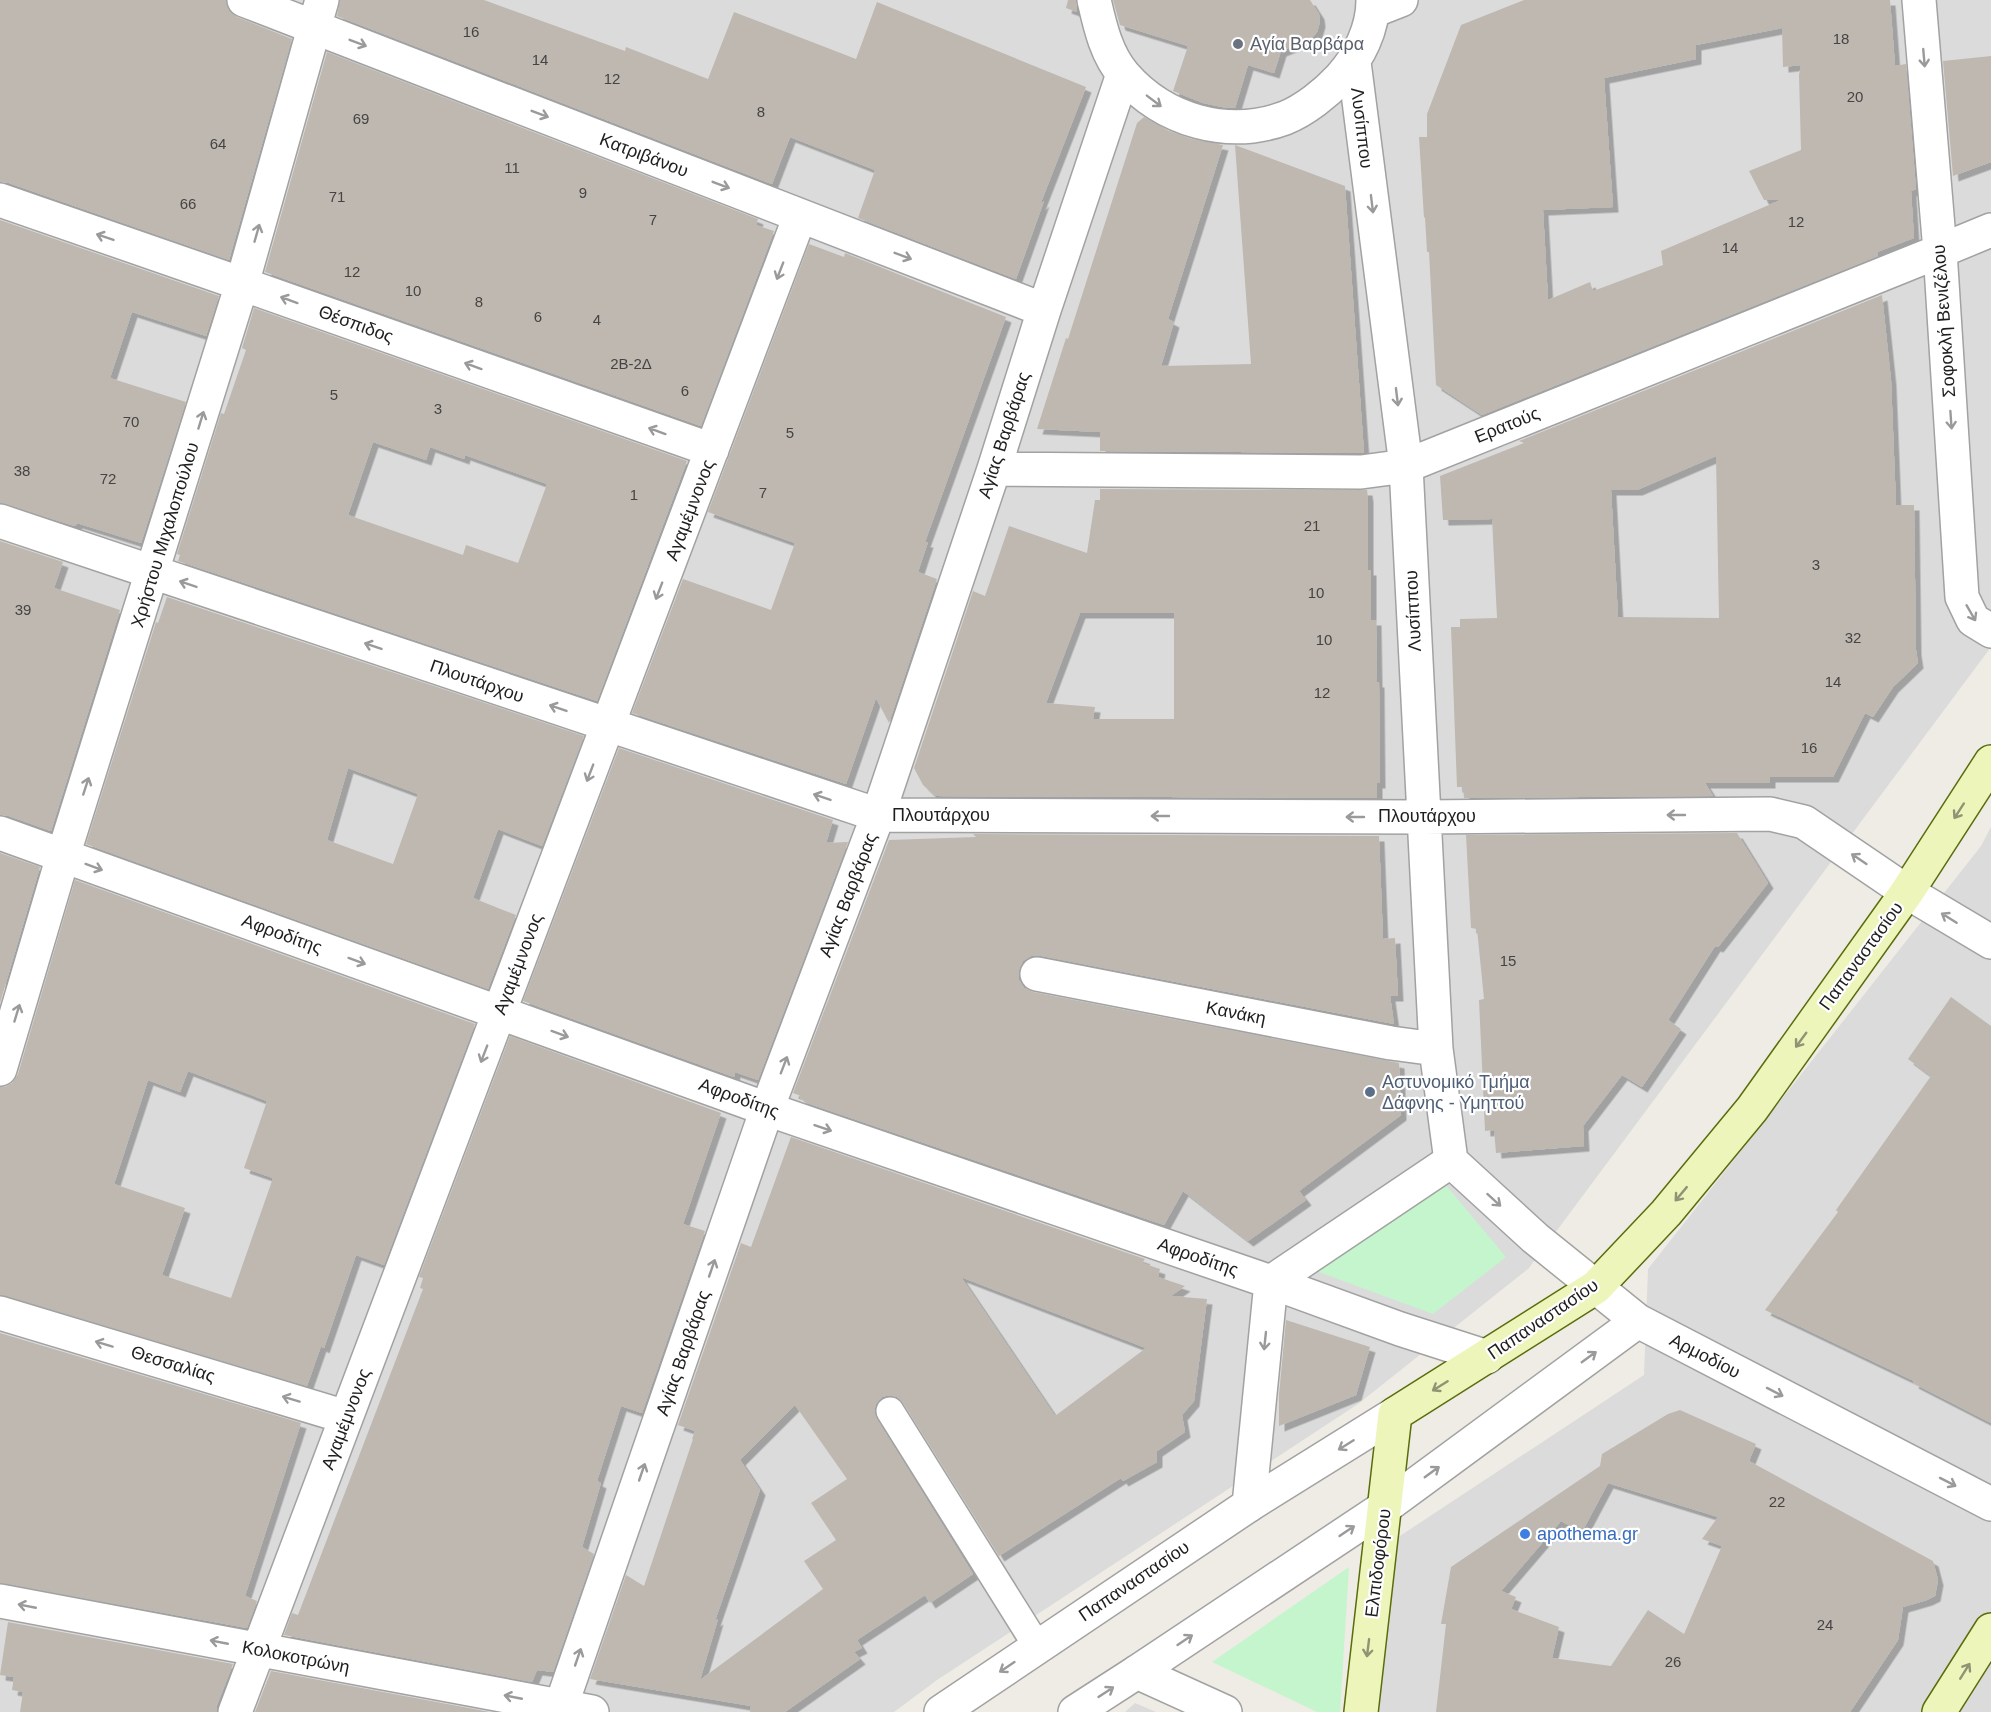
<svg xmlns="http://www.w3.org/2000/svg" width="1991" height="1712" viewBox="0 0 1991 1712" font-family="Arial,sans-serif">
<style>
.residential{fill:#dcdbdb}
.park{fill:#c4f5cc}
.building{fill:#beb8b1;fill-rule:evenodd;filter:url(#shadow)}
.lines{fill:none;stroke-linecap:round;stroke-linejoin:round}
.service-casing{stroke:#a2a2a2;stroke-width:30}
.pedestrian-casing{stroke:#a2a2a2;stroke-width:36}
.minor-casing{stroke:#a2a2a2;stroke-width:36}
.tertiary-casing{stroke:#a2a2a2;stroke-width:36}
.secondary-casing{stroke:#5a6d0c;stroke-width:36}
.service{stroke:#fff;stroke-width:27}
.pedestrian{stroke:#fff;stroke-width:33}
.minor{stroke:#fff;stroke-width:33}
.tertiary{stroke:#fff;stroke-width:33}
.secondary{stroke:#edf5bb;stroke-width:33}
.oneway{stroke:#9a9a9a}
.oneway2{stroke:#909474}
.worship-dot{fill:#6b7280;stroke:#fff;stroke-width:2}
.service-dot{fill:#5c6f8a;stroke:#fff;stroke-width:2}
.shop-dot{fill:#3f7fe0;stroke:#fff;stroke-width:2}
.labels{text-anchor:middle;stroke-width:4.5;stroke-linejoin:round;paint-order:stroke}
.number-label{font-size:15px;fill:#464443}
.worship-label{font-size:18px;fill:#5b616d;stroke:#fff;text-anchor:start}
.street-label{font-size:18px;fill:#1e1e1e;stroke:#fff}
.service-label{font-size:18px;fill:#4e5e75;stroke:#fff;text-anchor:start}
.shop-label{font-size:18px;fill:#366cbe;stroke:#fff;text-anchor:start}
</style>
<defs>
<filter id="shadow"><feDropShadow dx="5.5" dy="5.5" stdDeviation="0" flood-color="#0004"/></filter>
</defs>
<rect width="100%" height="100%" fill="#eeece4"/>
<path class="residential" d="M 0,0 L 1991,0 L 1991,647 L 1529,1268 L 1358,1404 L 937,1680 L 894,1712 L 0,1712 Z
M 1991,827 L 1991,1712 L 1349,1712 L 1365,1559 L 1644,1375 L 1648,1269 L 1981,846 Z
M 1135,1703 L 1156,1712 L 1125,1712 Z"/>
<path class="park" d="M 1440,1178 L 1506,1257 L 1433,1314 L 1308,1268 Z
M 1349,1567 L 1340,1712 L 1317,1712 L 1212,1662 Z"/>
<path class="building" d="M 0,0 L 226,0 L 229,11 L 237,17 L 292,39 L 229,260 L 6,182 L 0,182 Z
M 340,0 L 484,0 L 625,51 L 626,47 L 708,79 L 734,12 L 856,59 L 877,2 L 1086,87 L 1040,205 L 1044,201 L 1016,279 L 858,218 L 875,170 L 790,137 L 772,184 L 337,16 Z
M 1068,0 L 1076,0 L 1077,12 L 1066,8 Z
M 1113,0 L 1310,0 L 1319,14 L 1320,22 L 1317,32 L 1311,39 L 1281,51 L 1274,73 L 1248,65 L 1235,108 L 1222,107 L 1203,103 L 1173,91 L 1188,46 L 1120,25 Z
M 1524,0 L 1890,0 L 1895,66 L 1906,64 L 1916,189 L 1911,191 L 1914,238 L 1877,252 L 1878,256 L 1482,415 L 1436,385 L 1429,252 L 1427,252 L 1425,217 L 1424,218 L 1419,137 L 1427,137 L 1427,114 L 1461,25 ZM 1782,28 L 1783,67 L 1801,65 L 1799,75 L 1801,150 L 1749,171 L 1764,200 L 1783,199 L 1661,251 L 1663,265 L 1593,291 L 1590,282 L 1548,300 L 1543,210 L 1613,207 L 1604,78 L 1696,59 L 1696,45 Z
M 327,52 L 758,219 L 756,225 L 774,231 L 701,426 L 265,272 Z
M 1991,56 L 1991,162 L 1953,176 L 1943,61 Z
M 1144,117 L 1169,131 L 1192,139 L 1223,145 L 1168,319 L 1174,322 L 1161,366 L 1251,364 L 1235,145 L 1345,186 L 1364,453 L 1100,451 L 1100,432 L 1037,429 L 1066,338 L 1068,339 L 1137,123 Z
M 0,220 L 219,296 L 206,336 L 132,312 L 110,378 L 186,402 L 141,543 L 77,523 L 75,526 L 0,503 Z
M 809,244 L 844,257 L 845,253 L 1006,317 L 925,542 L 928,542 L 918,572 L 937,579 L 889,723 L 876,698 L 846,784 L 632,713 L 683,579 L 771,610 L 795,543 L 708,512 Z
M 1882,295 L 1891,380 L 1896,505 L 1914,505 L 1916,650 L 1918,663 L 1893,687 L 1873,717 L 1865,713 L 1833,777 L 1770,777 L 1770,783 L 1705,783 L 1713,796 L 1464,798 L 1463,787 L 1457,787 L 1451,627 L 1460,627 L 1460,619 L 1497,618 L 1492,519 L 1443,520 L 1440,476 L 1524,443 L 1519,441 ZM 1716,456 L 1719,618 L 1618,617 L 1611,490 L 1637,490 Z
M 254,308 L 687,461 L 597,701 L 178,561 L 180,555 L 177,554 L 221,413 L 224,414 L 246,350 L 242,348 ZM 373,442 L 426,460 L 430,447 L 464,459 L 465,455 L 547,484 L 518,563 L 466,545 L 463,555 L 348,515 Z
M 1100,489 L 1367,490 L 1368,497 L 1368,570 L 1371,570 L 1371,620 L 1376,620 L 1377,682 L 1379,682 L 1380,783 L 1377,783 L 1377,798 L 935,796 L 923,785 L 914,768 L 973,591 L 985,596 L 1009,526 L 1087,553 L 1095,500 L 1100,500 ZM 1080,613 L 1174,613 L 1174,719 L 1093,719 L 1095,707 L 1046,703 Z
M 0,541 L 63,562 L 54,588 L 120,610 L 51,831 L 6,815 L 0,815 Z
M 167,597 L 584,736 L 542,846 L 498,829 L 473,898 L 516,915 L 488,989 L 86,844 L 156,622 L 158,623 ZM 348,768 L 418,794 L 393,864 L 327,840 Z
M 619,748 L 833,820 L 826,843 L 848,842 L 758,1080 L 735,1072 L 734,1077 L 523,1001 Z
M 1737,833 L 1768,883 L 1718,947 L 1715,946 L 1668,1020 L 1681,1029 L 1642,1087 L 1622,1075 L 1583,1126 L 1584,1146 L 1496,1153 L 1494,1130 L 1485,1131 L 1479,1000 L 1484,999 L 1477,929 L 1471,928 L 1466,835 Z
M 973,834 L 1379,836 L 1383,939 L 1395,938 L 1398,996 L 1390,996 L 1394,1024 L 1041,956 L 1031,956 L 1023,961 L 1019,970 L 1019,980 L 1024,988 L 1033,992 L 1399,1063 L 1401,1115 L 1299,1191 L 1306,1200 L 1248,1241 L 1183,1191 L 1164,1225 L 804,1102 L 804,1100 L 800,1098 L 801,1096 L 793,1093 L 889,840 L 976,837 Z
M 0,853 L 40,867 L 0,1003 Z
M 75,880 L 475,1024 L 384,1265 L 356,1255 L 324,1348 L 321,1346 L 307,1386 L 0,1295 L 0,1087 L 5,1087 L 12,1083 L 18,1074 ZM 188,1071 L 267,1101 L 244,1168 L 273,1178 L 231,1298 L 162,1275 L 185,1208 L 114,1184 L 148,1080 L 180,1092 Z
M 1951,997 L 1991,1026 L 1991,1423 L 1913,1383 L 1914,1381 L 1765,1310 L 1838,1212 L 1836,1210 L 1931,1076 L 1908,1059 Z
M 510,1036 L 721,1113 L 683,1224 L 705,1231 L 642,1413 L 621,1406 L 597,1481 L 601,1483 L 582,1547 L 594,1554 L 553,1672 L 537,1670 L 532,1682 L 284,1635 L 292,1613 L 298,1615 L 423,1289 L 420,1288 L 423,1278 L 419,1277 Z
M 791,1137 L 1145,1259 L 1142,1263 L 1160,1269 L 1158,1277 L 1185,1286 L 1171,1296 L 1207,1299 L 1194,1401 L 1182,1415 L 1185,1432 L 1157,1451 L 1157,1462 L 1123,1481 L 1121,1478 L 999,1556 L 903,1403 L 897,1397 L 890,1395 L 882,1397 L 876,1404 L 874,1412 L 877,1419 L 973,1574 L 930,1603 L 925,1595 L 857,1640 L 862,1648 L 854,1652 L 860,1659 L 785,1712 L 750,1712 L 751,1706 L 590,1679 L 626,1575 L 644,1586 L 693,1439 L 692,1439 L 695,1431 L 678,1425 L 741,1243 L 751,1247 ZM 961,1277 L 1146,1348 L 1055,1416 ZM 795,1405 L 847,1479 L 811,1503 L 836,1540 L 804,1561 L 823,1589 L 700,1680 L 718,1619 L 715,1621 L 760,1490 L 740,1460 Z
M 1286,1320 L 1370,1347 L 1356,1395 L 1279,1426 L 1279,1395 Z
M 0,1333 L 301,1423 L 245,1596 L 257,1601 L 247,1628 L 0,1583 Z
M 1680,1410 L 1756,1444 L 1749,1461 L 1933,1561 L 1938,1580 L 1935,1596 L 1927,1600 L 1903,1607 L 1898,1640 L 1850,1712 L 1436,1712 L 1446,1624 L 1441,1624 L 1451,1567 L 1600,1466 L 1602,1454 L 1668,1414 ZM 1608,1483 L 1718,1517 L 1702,1539 L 1722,1546 L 1684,1634 L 1648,1610 L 1611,1666 L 1552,1658 L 1559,1627 L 1511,1609 L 1516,1597 L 1501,1591 L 1561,1521 L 1582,1532 Z
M 8,1622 L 233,1664 L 217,1705 L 217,1712 L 20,1712 L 23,1692 L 12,1690 L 14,1677 L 0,1675 Z
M 271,1671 L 490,1712 L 255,1712 Z"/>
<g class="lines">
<defs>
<path id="service" d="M 890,1411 L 1037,1646"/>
<path id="pedestrian" d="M 1940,251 L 1991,230
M 1271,1282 L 1400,1329 L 1487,1357
M 1271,1282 L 1451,1161"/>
<path id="minor" d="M 244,0 L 1044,310
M 1094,0 C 1100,26 1106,54 1124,75 C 1164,121 1228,139 1285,118 C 1305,110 1326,93 1340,78 C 1359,57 1373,29 1373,0
M 1919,0 L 1940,251 L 1962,597 L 1973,620 L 1991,631
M 1373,11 L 1401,0
M 1354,62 L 1406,466 L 1436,1049 L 1451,1161 L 1535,1238 L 1638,1321 L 1991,1504
M 0,200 L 242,284 L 712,450
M 994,469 L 1361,472 L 1406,466 L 1940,251
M 0,521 L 878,815 L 1423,817 L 1770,814 L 1804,822 L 1907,892 L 1991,942
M 0,833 L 767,1109 L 1271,1282 L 1249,1505
M 1037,974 L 1391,1043 L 1436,1049
M 0,1069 L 63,856 L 242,284 L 322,0
M 0,1313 L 346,1417
M 0,1601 L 592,1712
M 1137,1672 L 1385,1507 L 1638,1321
M 235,1712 L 800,216
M 559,1712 L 767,1109 L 878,815 L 994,469 L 1044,310 L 1123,74"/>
<path id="tertiary" d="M 941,1712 L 1249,1505 L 1395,1414
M 1075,1712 L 1137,1672 L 1225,1712"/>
<path id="secondary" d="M 1361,1712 L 1395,1414 L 1596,1287 L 1666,1213 L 1752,1109 L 1907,892 L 1991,762
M 1939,1712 L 1991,1630"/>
</defs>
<use href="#service" class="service-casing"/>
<use href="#pedestrian" class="pedestrian-casing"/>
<use href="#minor" class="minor-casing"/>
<use href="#tertiary" class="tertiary-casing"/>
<use href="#secondary" class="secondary-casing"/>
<use href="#service" class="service"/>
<use href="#pedestrian" class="pedestrian"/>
<use href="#minor" class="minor"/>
<use href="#tertiary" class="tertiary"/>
<use href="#secondary" class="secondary"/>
</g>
<defs><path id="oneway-shaft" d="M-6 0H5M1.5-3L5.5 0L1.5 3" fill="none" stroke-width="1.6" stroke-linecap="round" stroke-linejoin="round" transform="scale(1.5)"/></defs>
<g class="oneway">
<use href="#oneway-shaft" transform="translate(358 43) rotate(21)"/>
<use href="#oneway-shaft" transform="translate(1924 58) rotate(85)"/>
<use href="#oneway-shaft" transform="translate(1154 101) rotate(37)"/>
<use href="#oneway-shaft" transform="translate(540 114) rotate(21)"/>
<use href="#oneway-shaft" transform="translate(721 185) rotate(21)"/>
<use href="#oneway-shaft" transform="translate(1372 204) rotate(83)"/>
<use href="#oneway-shaft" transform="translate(257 233) rotate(-74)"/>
<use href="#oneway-shaft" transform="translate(105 237) rotate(-161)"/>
<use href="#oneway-shaft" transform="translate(903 256) rotate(21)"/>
<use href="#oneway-shaft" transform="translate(780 271) rotate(111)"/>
<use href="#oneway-shaft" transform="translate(289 300) rotate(-160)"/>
<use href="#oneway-shaft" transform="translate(473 366) rotate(-160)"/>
<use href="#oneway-shaft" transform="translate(1397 397) rotate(83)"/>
<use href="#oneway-shaft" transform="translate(201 420) rotate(-73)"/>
<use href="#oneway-shaft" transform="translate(1951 420) rotate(86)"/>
<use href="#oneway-shaft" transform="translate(657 431) rotate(-160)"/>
<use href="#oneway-shaft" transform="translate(188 584) rotate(-161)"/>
<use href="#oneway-shaft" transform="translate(659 591) rotate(111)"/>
<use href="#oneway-shaft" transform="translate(1971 613) rotate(60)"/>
<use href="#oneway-shaft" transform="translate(373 646) rotate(-161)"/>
<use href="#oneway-shaft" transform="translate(558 708) rotate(-161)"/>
<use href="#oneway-shaft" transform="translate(590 773) rotate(111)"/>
<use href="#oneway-shaft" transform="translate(86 786) rotate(-72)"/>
<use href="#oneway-shaft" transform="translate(822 797) rotate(-161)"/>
<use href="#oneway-shaft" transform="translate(1676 815) rotate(180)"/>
<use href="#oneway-shaft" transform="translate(1160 816) rotate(-180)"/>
<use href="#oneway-shaft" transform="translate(1355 817) rotate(-180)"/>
<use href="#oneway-shaft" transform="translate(1859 859) rotate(-146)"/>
<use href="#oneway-shaft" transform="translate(94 867) rotate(20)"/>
<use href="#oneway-shaft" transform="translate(1949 918) rotate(-148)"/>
<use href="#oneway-shaft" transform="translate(357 961) rotate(20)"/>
<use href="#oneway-shaft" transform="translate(17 1013) rotate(-73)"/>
<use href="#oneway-shaft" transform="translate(560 1034) rotate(20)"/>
<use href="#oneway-shaft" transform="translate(484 1054) rotate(111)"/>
<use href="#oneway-shaft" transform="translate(784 1065) rotate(-69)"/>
<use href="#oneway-shaft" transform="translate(823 1128) rotate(19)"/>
<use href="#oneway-shaft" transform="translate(1494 1200) rotate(42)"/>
<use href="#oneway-shaft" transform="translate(712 1268) rotate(-71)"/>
<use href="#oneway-shaft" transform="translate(1265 1341) rotate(96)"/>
<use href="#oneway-shaft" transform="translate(104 1344) rotate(-163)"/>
<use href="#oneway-shaft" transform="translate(1589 1357) rotate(-36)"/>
<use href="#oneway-shaft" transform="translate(1775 1392) rotate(27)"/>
<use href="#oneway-shaft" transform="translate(291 1399) rotate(-163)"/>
<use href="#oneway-shaft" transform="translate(1346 1445) rotate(148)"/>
<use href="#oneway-shaft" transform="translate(642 1472) rotate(-71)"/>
<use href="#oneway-shaft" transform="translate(1432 1472) rotate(-36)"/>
<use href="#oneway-shaft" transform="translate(1948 1482) rotate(27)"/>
<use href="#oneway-shaft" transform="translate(1347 1531) rotate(-34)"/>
<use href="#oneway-shaft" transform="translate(27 1606) rotate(-169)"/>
<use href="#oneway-shaft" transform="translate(1185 1640) rotate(-34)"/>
<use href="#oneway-shaft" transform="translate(219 1642) rotate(-169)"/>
<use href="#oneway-shaft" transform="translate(578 1657) rotate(-71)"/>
<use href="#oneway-shaft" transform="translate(1007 1667) rotate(146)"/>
<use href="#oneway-shaft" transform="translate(1106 1692) rotate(-33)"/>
<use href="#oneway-shaft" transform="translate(513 1697) rotate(-169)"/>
</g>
<g class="oneway2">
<use href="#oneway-shaft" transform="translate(1959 811) rotate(123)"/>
<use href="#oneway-shaft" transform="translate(1801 1040) rotate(126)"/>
<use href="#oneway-shaft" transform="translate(1681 1194) rotate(130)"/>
<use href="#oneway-shaft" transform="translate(1440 1386) rotate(148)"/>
<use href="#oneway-shaft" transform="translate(1368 1648) rotate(97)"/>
<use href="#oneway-shaft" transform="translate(1965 1671) rotate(-58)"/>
</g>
<circle class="worship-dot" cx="1238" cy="44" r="6"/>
<circle class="service-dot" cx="1370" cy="1092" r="6"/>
<circle class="shop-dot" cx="1525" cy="1534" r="6"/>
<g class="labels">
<g class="number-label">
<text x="471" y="37">16</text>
<text x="1841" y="44">18</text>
<text x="540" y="65">14</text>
<text x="612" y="84">12</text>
<text x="1855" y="102">20</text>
<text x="761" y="117">8</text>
<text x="361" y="124">69</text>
<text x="218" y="149">64</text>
<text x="512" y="173">11</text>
<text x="583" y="198">9</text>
<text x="337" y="202">71</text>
<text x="188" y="209">66</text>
<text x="653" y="225">7</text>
<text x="1796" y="227">12</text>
<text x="1730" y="253">14</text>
<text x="352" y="277">12</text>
<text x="413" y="296">10</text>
<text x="479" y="307">8</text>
<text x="538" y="322">6</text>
<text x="597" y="325">4</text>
<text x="631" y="369">2Β-2Δ</text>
<text x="685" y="396">6</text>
<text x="334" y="400">5</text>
<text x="438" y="414">3</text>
<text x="131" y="427">70</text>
<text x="790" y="438">5</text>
<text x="22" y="476">38</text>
<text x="108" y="484">72</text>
<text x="763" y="498">7</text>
<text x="634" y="500">1</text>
<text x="1312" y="531">21</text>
<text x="1816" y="570">3</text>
<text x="1316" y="598">10</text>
<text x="23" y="615">39</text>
<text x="1853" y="643">32</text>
<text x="1324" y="645">10</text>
<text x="1833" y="687">14</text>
<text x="1322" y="698">12</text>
<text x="1809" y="753">16</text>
<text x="1508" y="966">15</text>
<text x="1777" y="1507">22</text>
<text x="1825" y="1630">24</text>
<text x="1673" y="1667">26</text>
</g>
<g class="worship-label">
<text x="1250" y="50">Αγία Βαρβάρα</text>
</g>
<g class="street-label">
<text transform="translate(1362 128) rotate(83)" y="6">Λυσίππου</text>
<text transform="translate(644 155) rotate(21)" y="6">Κατριβάνου</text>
<text transform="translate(1944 321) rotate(-94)" y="6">Σοφοκλή Βενιζέλου</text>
<text transform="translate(356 324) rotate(20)" y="6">Θέσπιδος</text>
<text transform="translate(1507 425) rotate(-22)" y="6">Ερατούς</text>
<text transform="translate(1004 435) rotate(-72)" y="6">Αγίας Βαρβάρας</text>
<text transform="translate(690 510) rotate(-69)" y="6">Αγαμέμνονος</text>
<text transform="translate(165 535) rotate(-73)" y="6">Χρήστου Μιχαλοπούλου</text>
<text transform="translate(1413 611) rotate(-93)" y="6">Λυσίππου</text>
<text transform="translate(477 681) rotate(19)" y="6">Πλουτάρχου</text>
<text x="941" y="821">Πλουτάρχου</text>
<text x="1427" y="822">Πλουτάρχου</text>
<text transform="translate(848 895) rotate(-69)" y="6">Αγίας Βαρβάρας</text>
<text transform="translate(282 934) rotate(20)" y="6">Αφροδίτης</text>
<text transform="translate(1861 956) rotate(-54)" y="6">Παπαναστασίου</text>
<text transform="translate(518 964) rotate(-69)" y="6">Αγαμέμνονος</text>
<text transform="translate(1236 1013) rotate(11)" y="6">Κανάκη</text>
<text transform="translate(739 1098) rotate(20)" y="6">Αφροδίτης</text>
<text transform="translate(1198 1257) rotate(19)" y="6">Αφροδίτης</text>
<text transform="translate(1543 1319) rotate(-34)" y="6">Παπαναστασίου</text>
<text transform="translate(683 1353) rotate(-71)" y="6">Αγίας Βαρβάρας</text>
<text transform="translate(1705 1356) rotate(27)" y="6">Αρμοδίου</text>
<text transform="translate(173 1364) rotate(17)" y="6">Θεσσαλίας</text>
<text transform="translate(346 1419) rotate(-69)" y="6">Αγαμέμνονος</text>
<text transform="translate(1378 1563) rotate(-83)" y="6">Ελπιδοφόρου</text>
<text transform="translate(1134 1581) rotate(-34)" y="6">Παπαναστασίου</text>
<text transform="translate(296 1657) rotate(11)" y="6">Κολοκοτρώνη</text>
</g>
<g class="service-label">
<text x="1382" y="1088">Αστυνομικό Τμήμα<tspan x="1382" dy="21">Δάφνης - Υμηττού</tspan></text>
</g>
<g class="shop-label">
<text x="1537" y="1540">apothema.gr</text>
</g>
</g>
</svg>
